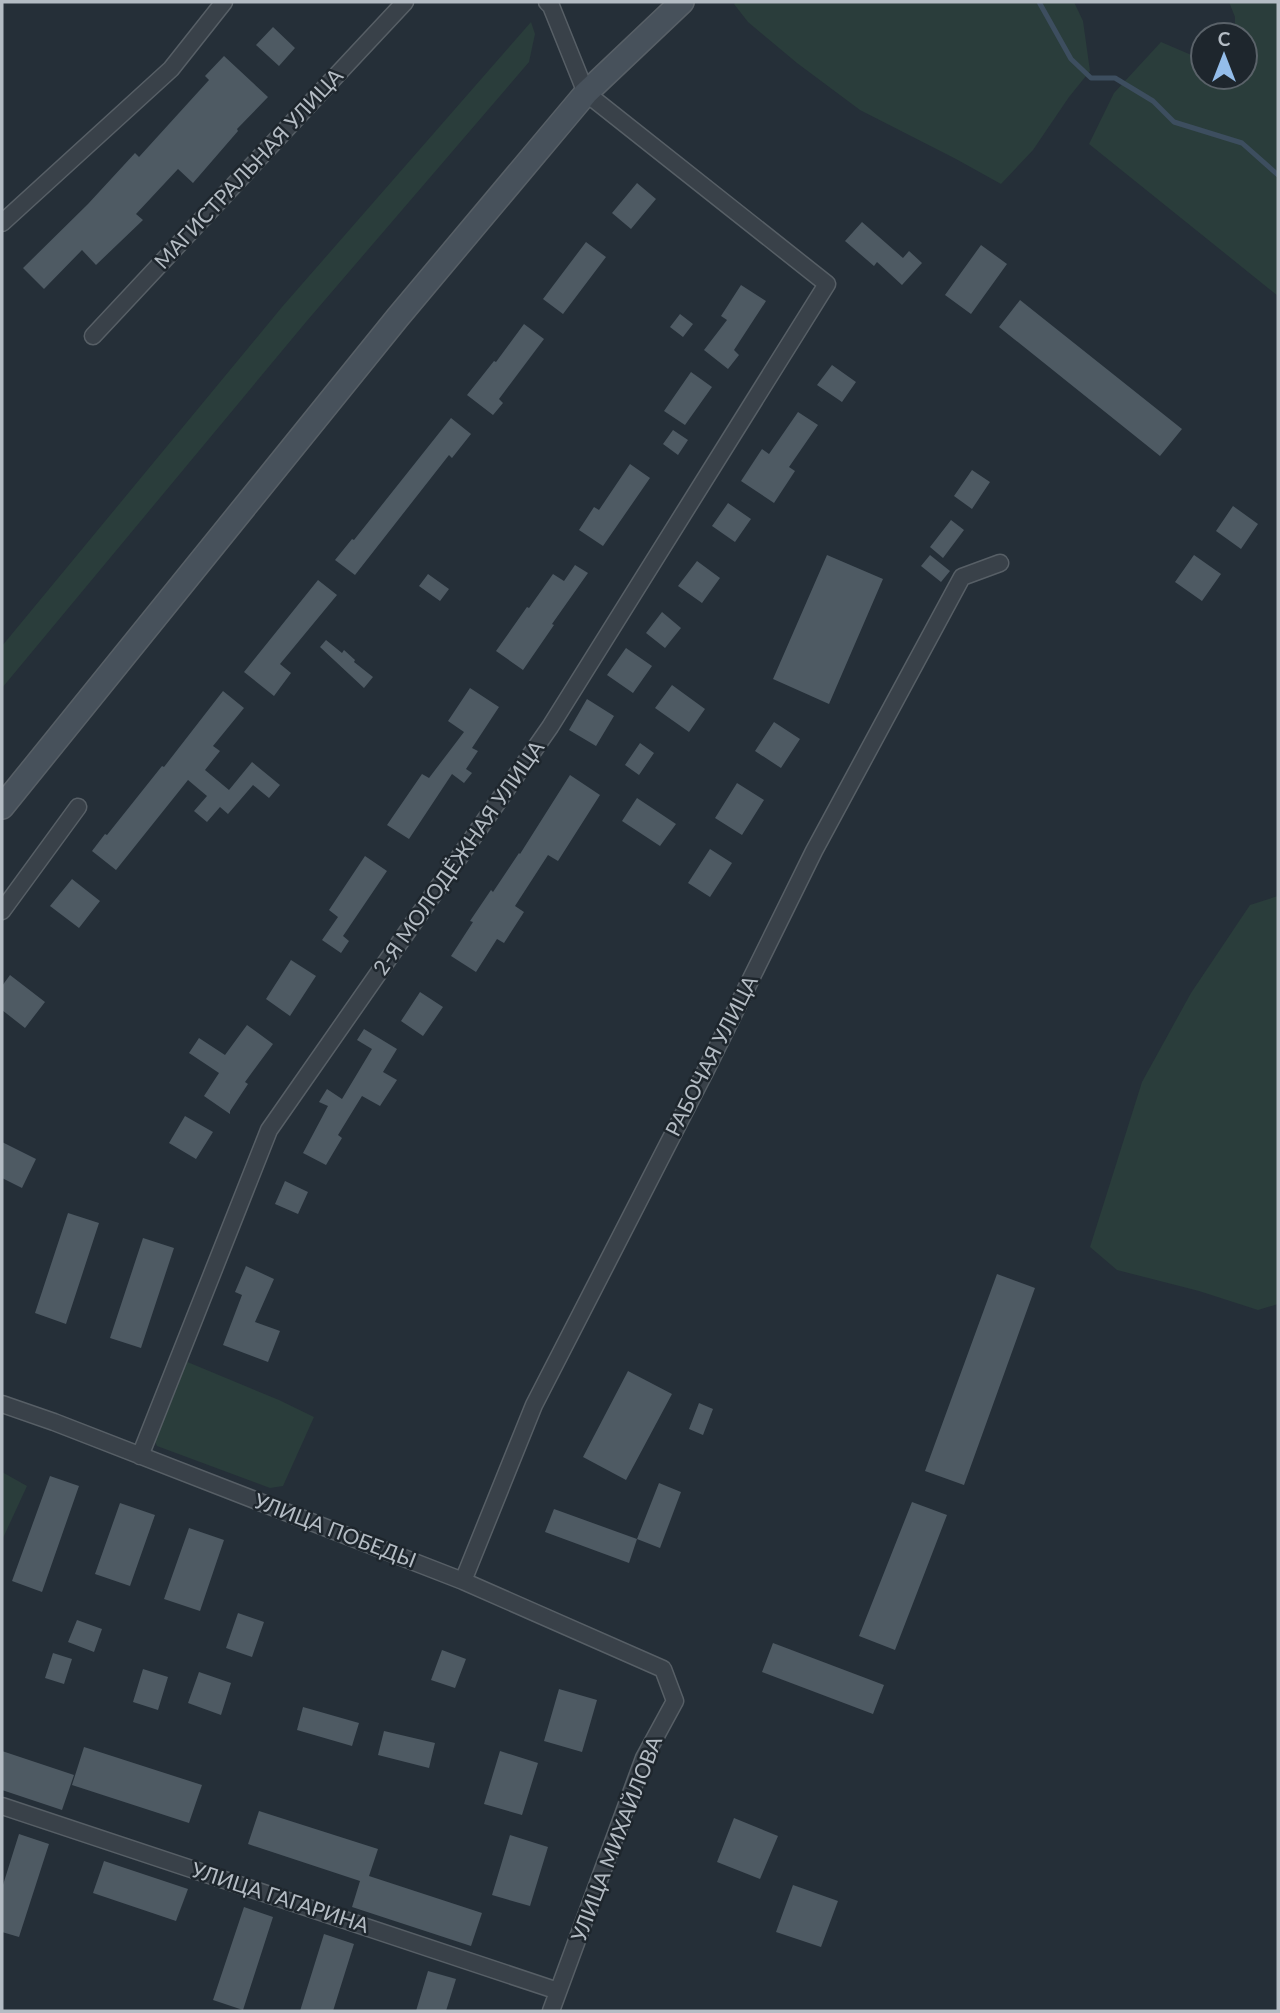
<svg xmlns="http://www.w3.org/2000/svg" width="1280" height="2013" viewBox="0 0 1280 2013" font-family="Lato,sans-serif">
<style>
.green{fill:#2a3d3b}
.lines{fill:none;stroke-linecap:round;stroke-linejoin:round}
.stream{stroke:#3d4e5f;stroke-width:5}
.building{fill:#4e5a63}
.street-casing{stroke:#575f66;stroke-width:19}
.secondary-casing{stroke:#575f66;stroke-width:26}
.street{stroke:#394149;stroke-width:16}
.secondary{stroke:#47515b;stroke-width:23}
.labels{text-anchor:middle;stroke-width:5;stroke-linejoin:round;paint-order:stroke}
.street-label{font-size:21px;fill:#b4bcc4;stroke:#1e262d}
</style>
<rect width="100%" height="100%" fill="#252f38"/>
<path class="green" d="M 736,2 L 1074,2 L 1083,21 L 1090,71 L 1069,97 L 1033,150 L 1001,184 L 956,159 L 860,110 L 797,63 L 748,22 L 734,4 Z
M 1229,2 L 1278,2 L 1278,296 L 1089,144 L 1114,93 L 1161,42 L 1203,60 L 1203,77 L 1245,77 L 1245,35 L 1235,35 L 1235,17 Z
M 531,22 L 535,34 L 529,62 L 306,322 L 2,688 L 2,646 L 282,307 Z
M 1278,896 L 1278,1304 L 1258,1310 L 1199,1291 L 1117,1270 L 1090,1247 L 1142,1082 L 1191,993 L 1250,905 Z
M 185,1361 L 279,1400 L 314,1417 L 283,1486 L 270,1488 L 157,1446 L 153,1438 Z
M 2,1472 L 27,1486 L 3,1538 L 2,1537 Z"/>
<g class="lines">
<path class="stream" d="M 1039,2 L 1071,59 L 1091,78 L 1115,78 L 1153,101 L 1174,122 L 1242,143 L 1278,175"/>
</g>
<path class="building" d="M 273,27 L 295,48 L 279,66 L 256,45 Z
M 224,56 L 268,97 L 237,129 L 238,131 L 193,183 L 178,169 L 136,214 L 143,220 L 96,265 L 82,250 L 44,289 L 23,268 L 88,204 L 135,153 L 139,157 L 209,80 L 205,76 Z
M 637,183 L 656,199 L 631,229 L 612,213 Z
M 862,222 L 903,258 L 909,251 L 922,263 L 902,285 L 877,262 L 874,266 L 845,241 Z
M 586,242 L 606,257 L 563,314 L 543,299 Z
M 981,245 L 1007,264 L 971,314 L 945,295 Z
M 741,285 L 766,301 L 734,350 L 739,355 L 728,369 L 704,350 L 727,320 L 721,316 Z
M 1020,300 L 1182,429 L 1160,456 L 999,327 Z
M 680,314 L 693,324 L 683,337 L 670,327 Z
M 524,324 L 544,339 L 499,399 L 503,403 L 493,415 L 467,395 L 494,361 L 496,362 Z
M 832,365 L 856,382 L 842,402 L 817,385 Z
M 691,372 L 712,387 L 685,425 L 664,411 Z
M 798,412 L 818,425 L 789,467 L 795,471 L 774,503 L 741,481 L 762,449 L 769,454 Z
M 451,418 L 471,434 L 452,458 L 449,455 L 355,575 L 335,560 L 352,539 L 354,540 Z
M 673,430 L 688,440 L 678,455 L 663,444 Z
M 630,464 L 650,478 L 603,546 L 579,530 L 594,507 L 599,510 Z
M 972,470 L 990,482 L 972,509 L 954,496 Z
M 728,503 L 751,519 L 735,542 L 712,526 Z
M 1233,506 L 1258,524 L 1241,549 L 1216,531 Z
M 951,520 L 964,530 L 943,558 L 930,547 Z
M 827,555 L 883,579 L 829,704 L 773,679 Z
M 930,555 L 950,571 L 941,582 L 921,566 Z
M 1194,555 L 1221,574 L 1202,601 L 1175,582 Z
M 697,561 L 720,578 L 702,603 L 678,586 Z
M 575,565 L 588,573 L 552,624 L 554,625 L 523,670 L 496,651 L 527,607 L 529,608 L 553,574 L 564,581 Z
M 428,574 L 449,589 L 440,601 L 419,586 Z
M 318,580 L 337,595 L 280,664 L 291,673 L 274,696 L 244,672 Z
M 662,612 L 681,628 L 665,648 L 646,633 Z
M 326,640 L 342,653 L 344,650 L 355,660 L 354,662 L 373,677 L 364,688 L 320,647 Z
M 626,648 L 652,666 L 633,693 L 607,675 Z
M 672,685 L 705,709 L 689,732 L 655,708 Z
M 470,688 L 499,707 L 472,748 L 478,751 L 466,769 L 472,773 L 464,783 L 452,774 L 409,839 L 387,825 L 422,774 L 429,778 L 464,732 L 448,721 Z
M 223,691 L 244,708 L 213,746 L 220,751 L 205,770 L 229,790 L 252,762 L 280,785 L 269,798 L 253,785 L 228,814 L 220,807 L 207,822 L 194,811 L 207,796 L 188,780 L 116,870 L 92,851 L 105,834 L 107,835 L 162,766 L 164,767 Z
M 587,699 L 614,716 L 596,746 L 569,730 Z
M 774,722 L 800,739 L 781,768 L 755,751 Z
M 640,743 L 654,753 L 639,775 L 625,765 Z
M 570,775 L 600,795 L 558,861 L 548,855 L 515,906 L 524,912 L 504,943 L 497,939 L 476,972 L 451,956 L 473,922 L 470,921 L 491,890 L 493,892 L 519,853 L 520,854 Z
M 737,783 L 764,800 L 742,835 L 715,818 Z
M 637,798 L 676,824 L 660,846 L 622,821 Z
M 710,849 L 732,863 L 710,897 L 688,883 Z
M 365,856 L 387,871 L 343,936 L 349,941 L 341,953 L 322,940 L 338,917 L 329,910 Z
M 72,879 L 100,901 L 79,928 L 50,906 Z
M 291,960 L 316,976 L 290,1016 L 266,999 Z
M 10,975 L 45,1002 L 25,1028 L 2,1010 L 2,986 Z
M 420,992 L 443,1007 L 423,1036 L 401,1021 Z
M 247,1025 L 273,1044 L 245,1082 L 248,1084 L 230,1111 L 230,1114 L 204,1096 L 219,1073 L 189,1053 L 199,1038 L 225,1055 Z
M 364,1029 L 397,1049 L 383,1072 L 397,1080 L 380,1106 L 362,1096 L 338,1135 L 342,1138 L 326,1165 L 303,1153 L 328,1106 L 319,1102 L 327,1089 L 342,1099 L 372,1049 L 357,1040 Z
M 185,1116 L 213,1132 L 196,1159 L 169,1143 Z
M 2,1142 L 36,1159 L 22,1188 L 2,1178 Z
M 285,1181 L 308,1192 L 298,1214 L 275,1204 Z
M 68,1213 L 99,1223 L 66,1324 L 35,1313 Z
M 143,1238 L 174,1248 L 141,1348 L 110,1338 Z
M 246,1266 L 274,1279 L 255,1322 L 280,1331 L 268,1362 L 223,1345 L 242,1295 L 235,1292 Z
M 997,1274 L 1035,1288 L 964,1485 L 925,1471 Z
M 628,1371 L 672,1394 L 626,1480 L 583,1457 Z
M 699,1403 L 713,1409 L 703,1435 L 689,1429 Z
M 50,1476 L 79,1486 L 42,1592 L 12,1581 Z
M 659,1483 L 681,1492 L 660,1548 L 637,1539 Z
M 912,1502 L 947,1515 L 895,1650 L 859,1636 Z
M 120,1503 L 155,1515 L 130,1586 L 95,1574 Z
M 554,1509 L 637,1539 L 629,1563 L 545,1532 Z
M 189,1528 L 224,1540 L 200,1611 L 164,1599 Z
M 238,1613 L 264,1622 L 252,1657 L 226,1648 Z
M 77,1620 L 102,1629 L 94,1652 L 68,1642 Z
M 773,1643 L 884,1685 L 873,1714 L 762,1672 Z
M 442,1650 L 466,1659 L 455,1688 L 431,1680 Z
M 53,1653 L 72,1659 L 64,1684 L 45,1678 Z
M 143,1669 L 168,1677 L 158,1710 L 133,1702 Z
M 199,1672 L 231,1683 L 221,1715 L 188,1703 Z
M 559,1689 L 597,1700 L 582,1752 L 544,1741 Z
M 303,1707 L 359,1723 L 352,1746 L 297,1730 Z
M 384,1731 L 435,1743 L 429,1768 L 378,1755 Z
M 84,1747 L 202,1785 L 189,1823 L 72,1785 Z
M 2,1751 L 74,1775 L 62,1810 L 2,1790 Z
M 500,1751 L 538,1763 L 522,1815 L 484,1804 Z
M 259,1811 L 378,1849 L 369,1876 L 482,1913 L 471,1946 L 352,1907 L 360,1881 L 248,1844 Z
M 734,1818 L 778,1836 L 760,1879 L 717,1862 Z
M 19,1834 L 49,1844 L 19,1937 L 2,1932 L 2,1888 Z
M 510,1835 L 548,1847 L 530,1906 L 492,1895 Z
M 104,1861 L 188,1889 L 176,1921 L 93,1893 Z
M 793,1885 L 838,1901 L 821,1947 L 776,1932 Z
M 244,1907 L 273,1917 L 243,2010 L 213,2000 Z
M 324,1934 L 354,1944 L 333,2011 L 300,2011 Z
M 428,1971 L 456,1979 L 446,2011 L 416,2011 Z"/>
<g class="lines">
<defs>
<path id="street" d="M 2,223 L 171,69 L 224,2
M 93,336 L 405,2
M 2,911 L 78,807
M 2,1404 L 54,1422 L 463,1581 L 663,1669 L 675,1701 L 644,1758 L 551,2011
M 140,1456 L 269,1130 L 550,727 L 827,284 L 586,93 L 551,6 L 547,2
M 463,1581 L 534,1405 L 706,1070 L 814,851 L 962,577 L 1000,563
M 2,1806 L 558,1991"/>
<path id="secondary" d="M 2,807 L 398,317 L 586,93 L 682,2"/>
</defs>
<use href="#street" class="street-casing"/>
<use href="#secondary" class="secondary-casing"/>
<use href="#street" class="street"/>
<use href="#secondary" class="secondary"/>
</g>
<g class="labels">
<g class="street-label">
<text transform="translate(249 169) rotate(-47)" y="7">МАГИСТРАЛЬНАЯ УЛИЦА</text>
<text transform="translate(459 858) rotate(-55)" y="7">2-Я МОЛОДЁЖНАЯ УЛИЦА</text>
<text transform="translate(712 1056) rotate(-63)" y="7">РАБОЧАЯ УЛИЦА</text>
<text transform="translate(335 1531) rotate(21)" y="7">УЛИЦА ПОБЕДЫ</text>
<text transform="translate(617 1839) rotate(-69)" y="7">УЛИЦА МИХАЙЛОВА</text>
<text transform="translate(280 1898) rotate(18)" y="7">УЛИЦА ГАГАРИНА</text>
</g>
</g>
<rect width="1280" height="2013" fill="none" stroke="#b4bcc4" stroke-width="7"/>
<g transform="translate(1224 56)"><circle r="33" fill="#1e262d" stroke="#5a6269" stroke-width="2"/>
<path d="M0-5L12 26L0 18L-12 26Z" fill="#94bdea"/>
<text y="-10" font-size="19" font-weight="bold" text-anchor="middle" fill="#b4bcc4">С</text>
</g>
</svg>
